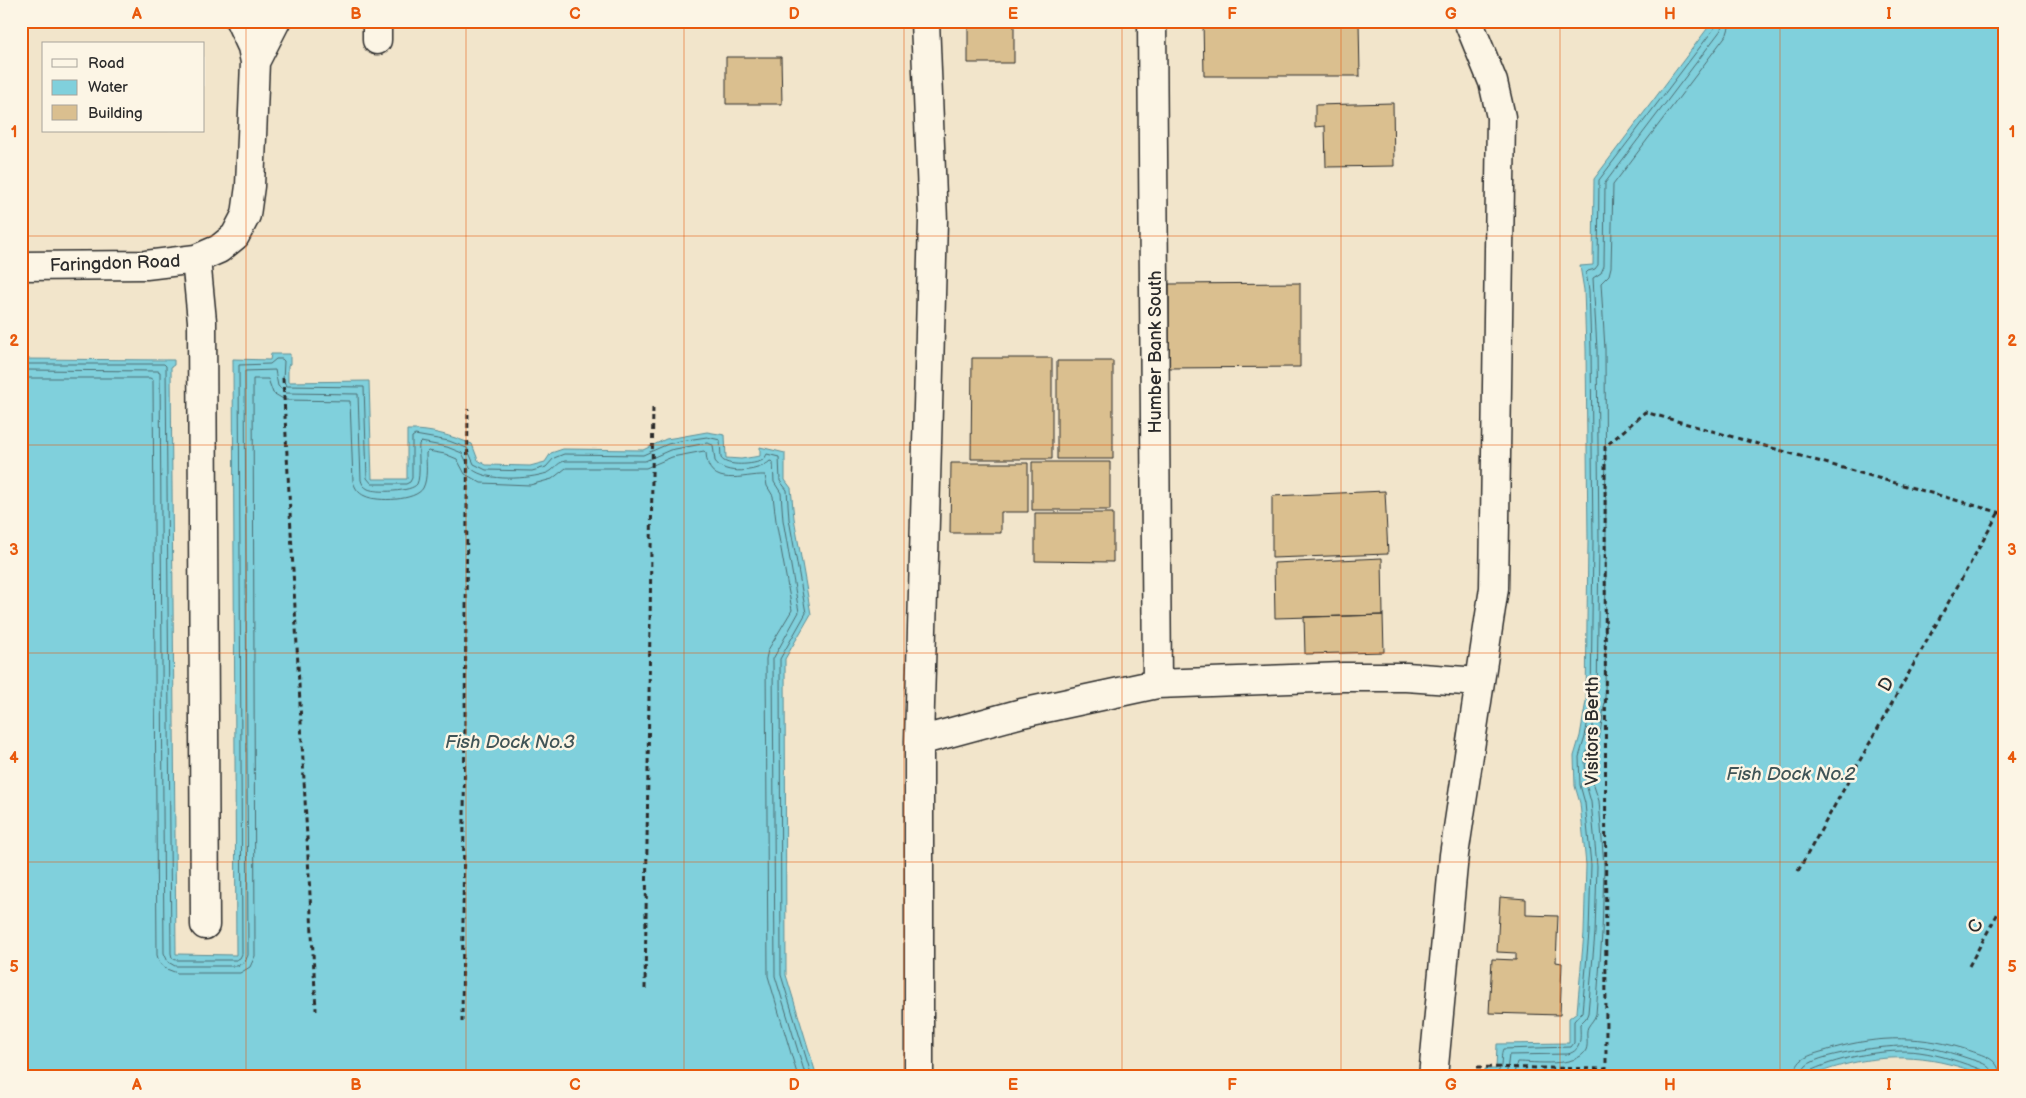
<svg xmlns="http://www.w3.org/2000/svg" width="2026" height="1098" viewBox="0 0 2026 1098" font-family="'Balsamiq Sans',sans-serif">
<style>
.built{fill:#f2e5cb;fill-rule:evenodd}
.water{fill:#80d0dc;stroke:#5e8e95}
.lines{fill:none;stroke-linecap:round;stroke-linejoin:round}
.shore{stroke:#4d6d72;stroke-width:1}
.building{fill:#dabf8f;stroke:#2b2b2b}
.minor-casing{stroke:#2b2b2b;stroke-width:31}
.path{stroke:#2b2b2b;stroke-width:3;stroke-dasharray:5 4;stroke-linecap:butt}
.minor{stroke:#fcf5e5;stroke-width:28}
.grid{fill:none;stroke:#e8590c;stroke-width:1;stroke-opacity:0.55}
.labels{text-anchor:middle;stroke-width:5;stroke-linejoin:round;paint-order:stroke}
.street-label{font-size:18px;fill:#2b2b2b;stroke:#fcf5e5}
.water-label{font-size:19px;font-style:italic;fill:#405457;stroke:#fcf5e5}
.neatline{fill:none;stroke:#e8590c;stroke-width:2}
.grid-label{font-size:16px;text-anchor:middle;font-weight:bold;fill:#e8590c}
</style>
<rect width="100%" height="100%" fill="#fcf5e5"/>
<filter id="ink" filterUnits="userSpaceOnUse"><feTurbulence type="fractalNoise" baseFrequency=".02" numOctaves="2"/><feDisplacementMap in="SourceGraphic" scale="10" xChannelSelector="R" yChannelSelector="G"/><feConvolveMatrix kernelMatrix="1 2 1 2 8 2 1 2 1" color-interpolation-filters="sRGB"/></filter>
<g filter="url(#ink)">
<path class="built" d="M 21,21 L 1713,21 L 1594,179 L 1593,265 L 1580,266 L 1584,290 L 1586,349 L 1588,541 L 1586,701 L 1580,736 L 1574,756 L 1575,786 L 1580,803 L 1586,865 L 1584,933 L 1577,1012 L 1569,1018 L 1569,1043 L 1497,1044 L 1496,1069 L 1485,1069 L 1485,1077 L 817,1077 L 786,975 L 785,659 L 811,614 L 794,518 L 791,488 L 761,447 L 761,455 L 741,459 L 725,458 L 666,439 L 643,450 L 563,449 L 551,453 L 545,462 L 530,466 L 486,465 L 451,436 L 417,430 L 407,431 L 407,479 L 372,479 L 369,382 L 288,382 L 288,364 L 290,364 L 290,354 L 270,360 L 233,359 L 237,955 L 176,955 L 171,367 L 174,365 L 165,359 L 21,359 ZM 44,44 L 204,44 L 204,131 L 44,131 Z
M 1917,1057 L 1950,1064 L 1988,1077 L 1809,1077 L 1850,1063 L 1884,1058 Z"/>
<path class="water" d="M 1713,21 L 2005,21 L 2005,1077 C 1982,1077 1970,1069 1949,1064 C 1902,1052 1852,1058 1809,1077 L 1485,1077 L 1485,1069 L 1496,1069 L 1497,1044 L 1569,1043 L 1569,1018 L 1577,1012 L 1584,933 L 1586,865 L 1580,803 L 1575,786 L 1574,756 L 1580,736 L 1586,701 L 1588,541 L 1586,349 L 1584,290 L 1580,266 L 1593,265 L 1594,179 Z
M 271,354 L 290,354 L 290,364 L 288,365 L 288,382 L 369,381 L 372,479 L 407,479 L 407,430 C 430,429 451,436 472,444 L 478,460 L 486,465 L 530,466 L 545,462 L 551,453 L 563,449 L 643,450 L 666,439 L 679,437 L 707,432 L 725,435 L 726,458 L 741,459 L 760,456 L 760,447 L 785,453 L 785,480 L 791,488 L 794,518 L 811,614 L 785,659 L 786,975 L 817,1077 L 21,1077 L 21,359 L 174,360 L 174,365 L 171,367 L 176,954 L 236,955 L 233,359 L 270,360 Z"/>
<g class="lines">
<path class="shore" d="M 21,364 L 164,364 L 166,366 L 171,953 L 172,958 L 176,960 L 236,960 L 240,958 L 242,954 L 239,365 L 270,364 L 276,359 L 282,359 L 284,361 L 283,381 L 287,386 L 364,387 L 367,478 L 372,484 L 406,484 L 410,482 L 412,478 L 412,437 L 415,435 L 449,441 L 467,448 L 474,464 L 486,470 L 532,471 L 546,467 L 554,458 L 564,454 L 643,455 L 668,444 L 680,441 L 707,437 L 720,440 L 721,458 C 726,467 754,465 763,460 C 765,458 766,456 767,454 L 779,457 L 780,481 L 787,490 L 789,519 L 806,613 L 780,659 L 781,975 L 812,1077
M 21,370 L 158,371 L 160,372 L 164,953 L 168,962 L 175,966 L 237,966 L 245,962 L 248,955 L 245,371 L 275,370 L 278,386 L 286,393 L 358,394 L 361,480 C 362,484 364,487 368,489 C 376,493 412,492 417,484 C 421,476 418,454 419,444 L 421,442 L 447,447 L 462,453 C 465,458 467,465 472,469 C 487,482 529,479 547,473 C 555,470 556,463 565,461 L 645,461 L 670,450 L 707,443 L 713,445 L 715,461 C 724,476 759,472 770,461 L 773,462 L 774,482 L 781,493 L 783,520 L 799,612 L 773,659 L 775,976 L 806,1077
M 21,378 L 150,378 L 153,380 L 157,955 L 159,962 L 164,968 L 177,973 L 240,973 L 250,967 L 255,956 L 253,379 L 268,379 L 273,393 L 285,400 L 350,401 L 353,481 C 355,488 358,493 365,496 C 377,502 416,501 423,488 C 428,478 426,464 426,453 L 428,451 L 445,454 L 457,459 L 465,474 L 481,483 L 530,485 L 552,479 L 566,468 L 646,468 L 672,457 L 704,451 L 706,453 C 708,490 744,474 765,475 L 767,486 L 773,496 L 776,521 L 792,610 L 768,650 L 766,659 L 768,976 L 798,1077
M 1490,1077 L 1491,1074 C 1506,1073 1499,1058 1503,1049 L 1571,1047 L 1574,1043 L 1574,1021 L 1582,1012 L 1589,933 L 1591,865 L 1585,803 L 1580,785 L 1579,757 L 1585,737 L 1591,701 L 1593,541 L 1591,349 L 1589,290 L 1586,273 L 1588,271 L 1595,269 L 1598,265 L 1599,180 L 1716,26 L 1717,21
M 1503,1077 L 1507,1071 L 1509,1055 L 1568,1054 C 1583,1050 1580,1036 1580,1024 L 1586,1018 L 1588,1013 L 1595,933 L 1597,866 L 1591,802 L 1586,784 L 1585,758 L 1591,738 L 1597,701 L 1599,541 L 1597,349 L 1593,278 L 1601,273 L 1604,266 L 1605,183 L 1721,30 L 1723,21
M 1513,1077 L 1517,1062 C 1534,1062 1577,1068 1586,1050 C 1589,1043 1585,1033 1588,1027 C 1591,1022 1594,1020 1596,1014 L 1602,934 L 1604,866 L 1599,801 L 1593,783 L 1593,759 L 1599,740 L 1605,701 L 1606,541 L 1605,349 L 1601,283 L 1609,275 L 1611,267 L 1613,185 L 1727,34 L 1731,21
M 1795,1077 C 1795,1070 1797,1064 1802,1060 C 1810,1054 1822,1052 1831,1049 C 1879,1035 1924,1035 1971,1051 C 1985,1056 2000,1059 2000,1077
M 1802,1077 C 1802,1073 1803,1069 1806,1066 C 1821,1052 1898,1044 1919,1046 C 1935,1048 1952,1053 1967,1058 C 1978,1062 1992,1063 1993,1077
M 1808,1077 L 1812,1070 C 1841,1057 1887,1048 1919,1052 C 1941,1055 1961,1062 1982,1070 L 1986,1072 L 1986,1077"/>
</g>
<path class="building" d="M 968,21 L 1014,21 L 1014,63 L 968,63 Z
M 1203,21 L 1359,21 L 1360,76 L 1204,76 Z
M 726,57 L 781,57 L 782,104 L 726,104 Z
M 1393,103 L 1394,166 L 1326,167 L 1325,126 L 1315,127 L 1315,105 Z
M 1300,283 L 1300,367 L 1169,368 L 1169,284 Z
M 972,358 L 1052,358 L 1052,459 L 971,459 Z
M 1057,361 L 1113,361 L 1113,459 L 1057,459 Z
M 1032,462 L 1110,462 L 1110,510 L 1032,510 Z
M 951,463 L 1028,463 L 1028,512 L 1001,512 L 1001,533 L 950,533 Z
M 1385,491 L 1388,554 L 1272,558 L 1272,496 Z
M 1035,513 L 1113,513 L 1113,562 L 1035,561 Z
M 1382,558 L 1383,615 L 1275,618 L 1274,563 Z
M 1383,615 L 1384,652 L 1305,654 L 1304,617 Z
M 1500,897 L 1526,899 L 1526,915 L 1558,916 L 1556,962 L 1562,963 L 1560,1015 L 1489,1013 L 1492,959 L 1516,960 L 1516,953 L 1497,952 Z"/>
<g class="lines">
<defs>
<path id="minor" d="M 1152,21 L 1157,684
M 377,40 L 377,21
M 255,62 L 276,21
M 196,259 L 202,321 L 205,925
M 21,266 L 146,265 L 196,259 L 219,249 L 235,236 L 246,215 L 250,186 L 255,62 L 252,47 L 240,21
M 919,741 L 1022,713 L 1157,684 L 1343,677 L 1406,677 L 1480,682
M 919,1077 L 919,741 L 933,221 L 925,21
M 1433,1077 L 1454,855 L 1494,588 L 1501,117 L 1493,82 L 1468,21"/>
</defs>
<use href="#minor" class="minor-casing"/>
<path class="path" d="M 283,378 L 316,1010
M 1798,871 L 1999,512
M 1969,966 L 2005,900
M 645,989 L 653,405
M 462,1022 L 468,409
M 1477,1067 L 1606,1069 L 1605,447 L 1645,412 L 2005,514"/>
<use href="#minor" class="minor"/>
</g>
</g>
<path class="grid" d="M 246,21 L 246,1077M 466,21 L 466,1077M 684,21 L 684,1077M 904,21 L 904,1077M 1122,21 L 1122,1077M 1341,21 L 1341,1077M 1560,21 L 1560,1077M 1780,21 L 1780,1077M 21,236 L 2005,236M 21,445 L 2005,445M 21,653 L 2005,653M 21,862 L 2005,862"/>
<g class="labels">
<g class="street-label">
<text transform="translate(115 263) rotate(-2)" y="6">Faringdon Road</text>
<text transform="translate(1155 352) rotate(-90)" y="6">Humber Bank South</text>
<text transform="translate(1886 684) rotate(-61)" y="6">D</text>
<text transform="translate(1592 731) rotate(-90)" y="6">Visitors Berth</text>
<text transform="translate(1975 926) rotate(-61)" y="6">C</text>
</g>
<g class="water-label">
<text x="510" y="748">Fish Dock No.3</text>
<text x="1791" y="780">Fish Dock No.2</text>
</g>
</g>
<rect width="2026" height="1098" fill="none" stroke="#fcf5e5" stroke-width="55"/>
<rect x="42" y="42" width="162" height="90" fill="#fcf5e5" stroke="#a8a49b"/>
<rect x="52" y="59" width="25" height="8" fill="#fcf5e5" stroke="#a8a49b"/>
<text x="88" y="68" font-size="15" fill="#2b2b2b">Road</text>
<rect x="52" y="80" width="25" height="15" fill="#80d0dc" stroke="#a8a49b"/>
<text x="88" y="92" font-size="15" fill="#2b2b2b">Water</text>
<rect x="52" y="105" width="25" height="15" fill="#dabf8f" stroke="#a8a49b"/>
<text x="88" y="118" font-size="15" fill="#2b2b2b">Building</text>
<rect x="28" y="28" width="1970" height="1042" class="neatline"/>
<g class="grid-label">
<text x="137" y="19">A</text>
<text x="356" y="19">B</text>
<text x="575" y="19">C</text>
<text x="794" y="19">D</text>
<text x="1013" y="19">E</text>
<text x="1232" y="19">F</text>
<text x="1451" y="19">G</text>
<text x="1670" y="19">H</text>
<text x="1889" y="19">I</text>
<text x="14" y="137">1</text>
<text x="2012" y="137">1</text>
<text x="14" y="346">2</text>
<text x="2012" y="346">2</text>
<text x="14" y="555">3</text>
<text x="2012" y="555">3</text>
<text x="14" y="763">4</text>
<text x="2012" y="763">4</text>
<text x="14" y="972">5</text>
<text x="2012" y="972">5</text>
<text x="137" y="1090">A</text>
<text x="356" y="1090">B</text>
<text x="575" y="1090">C</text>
<text x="794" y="1090">D</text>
<text x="1013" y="1090">E</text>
<text x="1232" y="1090">F</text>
<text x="1451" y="1090">G</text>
<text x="1670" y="1090">H</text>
<text x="1889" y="1090">I</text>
</g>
</svg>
